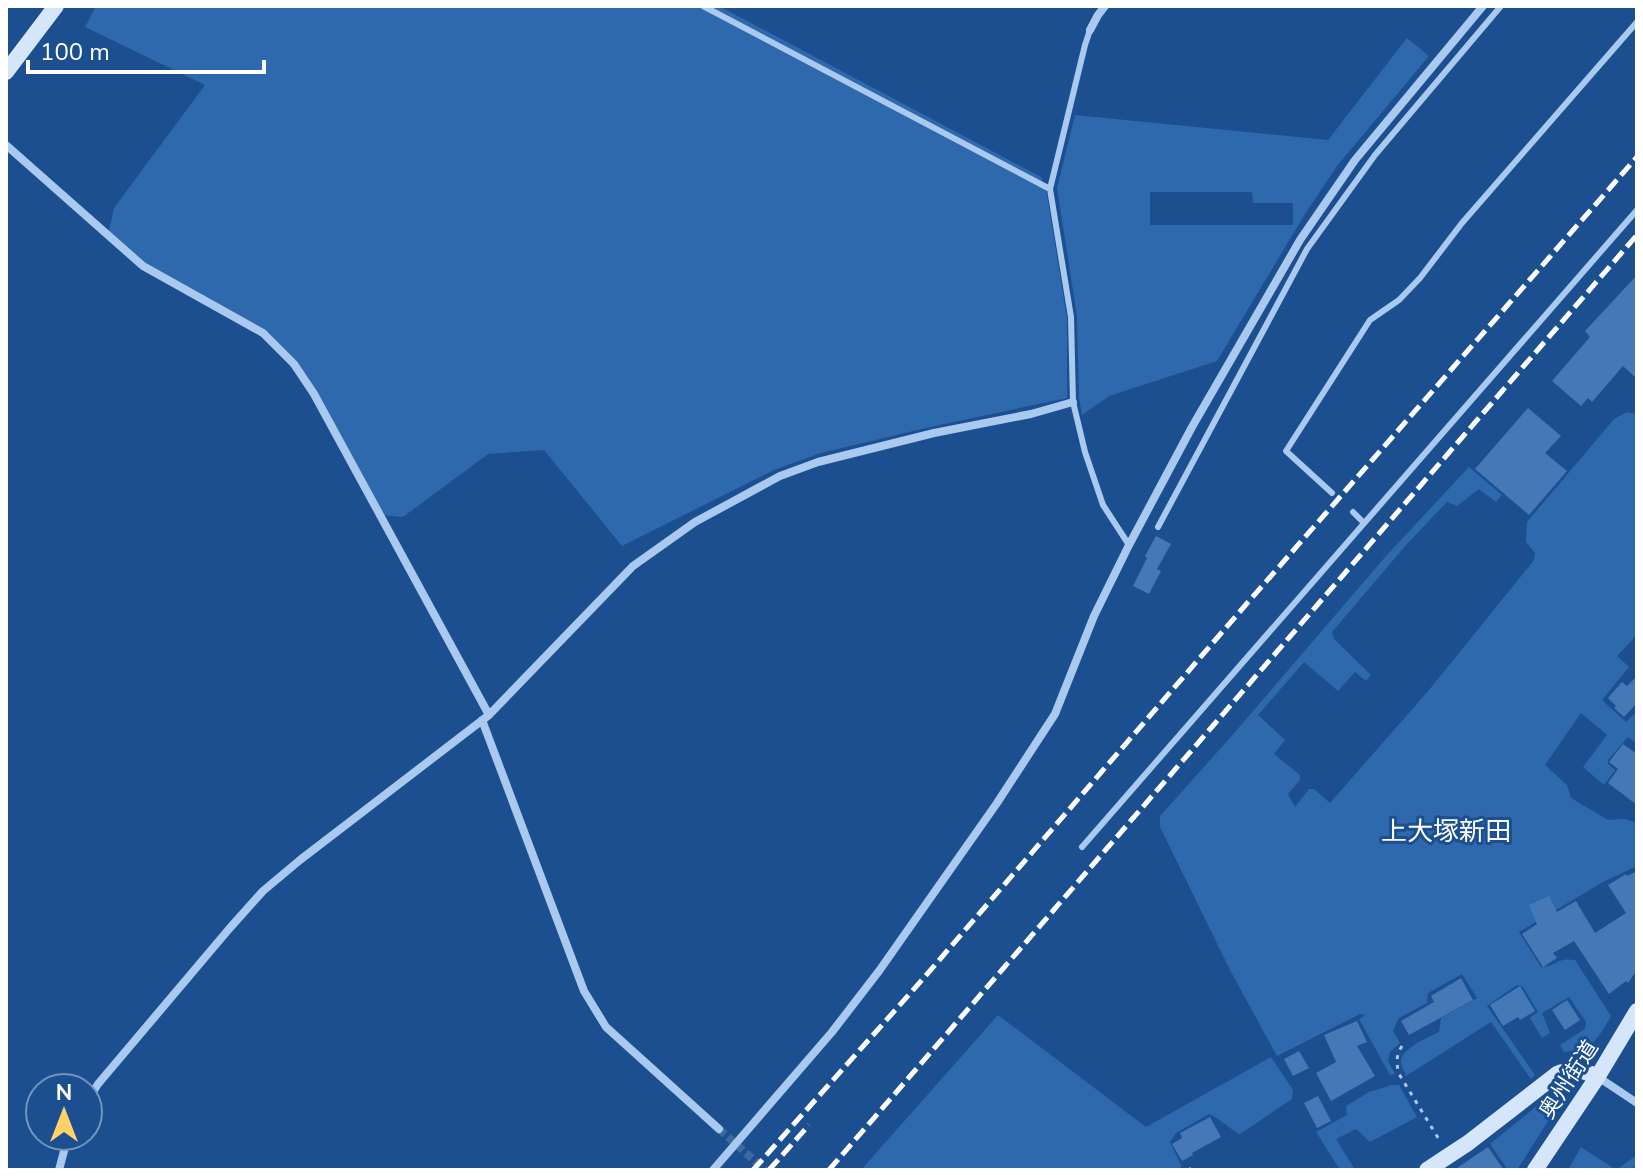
<svg xmlns="http://www.w3.org/2000/svg" width="1643" height="1176" viewBox="0 0 1643 1176" font-family="'Nunito Sans','Noto Sans JP',sans-serif">
<style>
.green{fill:#2e69ad;fill-rule:evenodd}
.building{fill:#4478b7}
.lines{fill:none;stroke-linecap:round;stroke-linejoin:round}
.street-tunnel{stroke:#3d69a0;stroke-width:8;stroke-dasharray:8 4;stroke-linecap:butt}
.path{stroke:#a9c9ee;stroke-width:3;stroke-dasharray:4 6;stroke-linecap:butt}
.lane{stroke:#a9c9ee;stroke-width:6}
.street{stroke:#a9c9ee;stroke-width:8}
.secondary{stroke:#d6e6fa;stroke-width:16}
.rail{stroke:#fff;stroke-width:5;stroke-dasharray:14 6;stroke-linecap:butt}
.labels{text-anchor:middle;stroke-width:6;stroke-linejoin:round;paint-order:stroke}
.street-label{font-size:22px;fill:#fff;stroke:#1b4f8f}
.quarter-label{font-size:26px;fill:#fff;stroke:#1b4f8f}
</style>
<rect width="100%" height="100%" fill="#1b4f8f"/>
<path class="green" d="M 96,6 L 719,6 L 1041,177 L 1047,195 L 1067,318 L 1067,398 L 926,428 L 821,453 L 774,470 L 622,546 L 544,450 L 488,454 L 403,517 L 381,515 L 312,392 L 263,333 L 144,267 L 108,235 L 114,208 L 205,85 L 85,27 Z
M 1407,38 L 1429,56 L 1337,166 L 1305,214 L 1217,361 L 1109,396 L 1082,415 L 1079,398 L 1077,316 L 1057,188 L 1075,115 L 1328,140 ZM 1150,192 L 1252,192 L 1253,203 L 1293,203 L 1293,225 L 1150,225 Z
M 1627,412 L 1637,414 L 1637,635 L 1617,656 L 1629,667 L 1602,700 L 1626,722 L 1637,711 L 1637,744 L 1628,737 L 1608,760 L 1608,764 L 1615,770 L 1604,785 L 1583,767 L 1607,735 L 1581,713 L 1545,765 L 1567,785 L 1571,798 L 1608,820 L 1625,819 L 1637,823 L 1637,866 L 1603,882 L 1519,932 L 1541,967 C 1556,967 1556,957 1575,960 L 1611,1016 C 1598,1039 1592,1050 1564,1052 L 1560,1045 L 1585,1029 L 1586,1022 L 1569,997 L 1542,1013 L 1550,1033 L 1542,1038 L 1530,1018 L 1538,1012 L 1523,987 L 1517,985 L 1487,1006 L 1535,1075 L 1531,1079 L 1491,1022 L 1406,1076 C 1405,1071 1401,1067 1401,1062 C 1400,1049 1429,1037 1439,1032 L 1441,1018 L 1477,998 L 1462,974 L 1428,993 L 1427,1003 L 1399,1018 L 1393,1031 L 1400,1043 L 1390,1052 L 1388,1061 L 1395,1074 L 1390,1075 L 1359,1019 L 1366,1015 L 1360,1014 L 1277,1056 L 1231,972 L 1160,827 L 1160,816 L 1229,739 L 1386,556 L 1469,467 L 1502,495 L 1496,502 L 1479,489 L 1457,506 L 1447,502 L 1407,544 L 1332,632 L 1334,639 L 1371,675 L 1366,681 L 1355,672 L 1338,691 L 1304,662 L 1258,715 L 1285,740 L 1274,754 L 1300,775 L 1300,780 L 1288,794 L 1295,807 L 1309,789 L 1314,789 L 1330,803 L 1429,690 L 1534,560 L 1535,553 L 1526,542 L 1527,522 L 1614,419 Z
M 998,1015 L 1146,1127 L 1271,1057 L 1293,1090 L 1292,1099 L 1240,1134 C 1229,1129 1221,1119 1209,1114 L 1176,1133 L 1170,1142 L 1181,1165 L 1180,1170 L 861,1170 Z
M 1392,1085 L 1399,1085 L 1417,1117 L 1370,1142 L 1356,1129 L 1336,1139 L 1355,1170 L 1340,1170 L 1316,1132 L 1347,1115 L 1346,1106 L 1369,1092 Z
M 1553,1093 L 1561,1101 L 1517,1170 L 1508,1170 L 1490,1144 Z
M 1581,1147 L 1616,1170 L 1637,1155 L 1637,1165 L 1630,1170 L 1568,1170 Z"/>
<path class="building" d="M 1637,275 L 1637,379 L 1623,366 L 1592,402 L 1588,398 L 1581,406 L 1552,381 L 1590,337 L 1585,331 Z
M 1528,408 L 1561,436 L 1545,453 L 1567,471 L 1529,515 L 1475,469 Z
M 1156,536 L 1171,544 L 1157,569 L 1161,571 L 1149,594 L 1133,586 L 1147,558 L 1145,556 Z
M 1637,676 L 1637,703 L 1624,717 L 1614,708 L 1616,706 L 1608,698 L 1622,682 L 1627,686 Z
M 1623,744 L 1637,754 L 1637,805 L 1608,783 L 1618,769 L 1609,762 Z
M 1637,871 L 1637,970 L 1628,983 L 1626,981 L 1609,994 L 1574,941 L 1553,953 L 1557,958 L 1543,967 L 1522,934 L 1537,924 L 1529,905 L 1549,896 L 1557,912 L 1576,901 L 1595,933 L 1626,913 L 1608,885 L 1626,874 L 1627,876 Z
M 1461,978 L 1473,1000 L 1409,1035 L 1401,1021 L 1434,1002 L 1431,996 Z
M 1520,986 L 1535,1011 L 1520,1020 L 1518,1017 L 1503,1026 L 1490,1005 Z
M 1567,1000 L 1580,1020 L 1565,1030 L 1552,1010 Z
M 1357,1021 L 1367,1042 L 1357,1046 L 1375,1076 L 1331,1101 L 1316,1073 L 1336,1062 L 1324,1035 Z
M 1299,1051 L 1309,1068 L 1293,1076 L 1284,1059 Z
M 1318,1096 L 1331,1121 L 1317,1128 L 1304,1103 Z
M 1210,1117 L 1221,1137 L 1192,1153 L 1193,1155 L 1182,1161 L 1172,1144 L 1182,1138 L 1180,1133 Z
M 1488,1147 L 1504,1170 L 1454,1170 Z"/>
<g class="lines">
<path class="street-tunnel" d="M 719,1129 L 765,1170"/>
<path class="path" d="M 1402,1046 C 1396,1056 1396,1062 1399,1074 L 1440,1141
M 1189,1170 L 1191,1168"/>
<path class="lane" d="M 703,6 L 1050,189
M 1090,30 L 1085,45 L 1050,189 L 1071,317 L 1073,402 L 1085,452 L 1103,505 L 1129,545
M 1332,493 L 1286,451 L 1370,320 L 1399,300 L 1420,278 L 1462,223 L 1637,22
M 1353,512 L 1363,522
M 1158,527 L 1307,249 L 1375,155 L 1501,6
M 1082,847 L 1637,210"/>
<path class="street" d="M 1090,30 L 1098,15 L 1105,6
M 6,145 L 143,266 L 263,333 L 294,364 L 314,394 L 489,715
M 482,720 L 584,991 L 606,1027 L 719,1129
M 1598,1077 L 1637,1103
M 88,1100 L 98,1084 L 229,929 L 263,891 L 300,860 L 489,715 L 633,566 L 695,522 L 780,476 L 818,462 L 934,433 L 1031,414 L 1073,402
M 59,1170 L 68,1136
M 713,1170 L 832,1032 L 879,971 L 997,803 L 1055,714 L 1094,616 L 1129,545 L 1192,427 L 1300,240 L 1355,160 L 1483,6"/>
<path class="secondary" d="M 6,72 L 56,6
M 1427,1170 L 1468,1143 L 1557,1074 C 1572,1067 1582,1071 1598,1076
M 1535,1170 L 1598,1076 L 1637,1011"/>
<path class="rail" d="M 753,1170 L 922,980 L 1236,616 L 1637,157
M 769,1170 L 809,1125
M 829,1170 L 1637,235"/>
</g>
<g class="labels">
<g class="street-label">
<text transform="translate(1568 1079) rotate(-57)" y="8">奥州街道</text>
</g>
<g class="quarter-label">
<text x="1446" y="840">上大塚新田</text>
</g>
</g>
<rect width="1643" height="1176" fill="none" stroke="#ffffff" stroke-width="16"/>
<g transform="translate(64 1112)"><circle r="38" fill="#1b4f8f" stroke="#7695bc" stroke-width="2"/>
<path d="M0-6L14 30L0 20L-14 30Z" fill="#ffd166"/>
<text y="-12" font-size="22" font-weight="bold" text-anchor="middle" fill="#ffffff">N</text>
</g>
<path d="M28 60v12h236v-12" fill="none" stroke="#ffffff" stroke-width="4"/>
<text x="40" y="60" font-size="24" fill="#ffffff" stroke="#1b4f8f" stroke-width="6" paint-order="stroke">100 m</text>
</svg>
